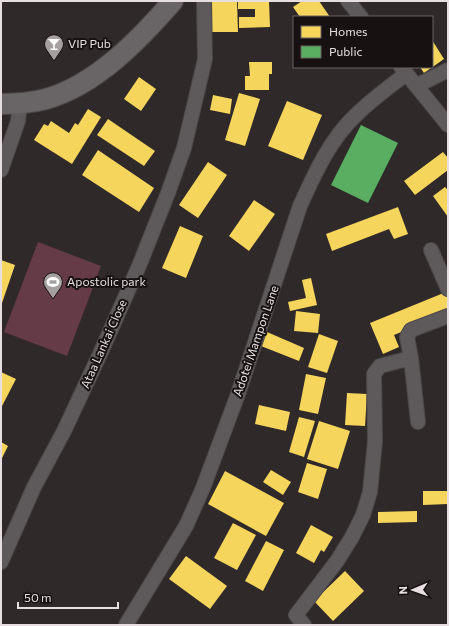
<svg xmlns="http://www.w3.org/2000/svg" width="449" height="626" viewBox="0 0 449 626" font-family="Commissioner,sans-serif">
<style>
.green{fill:#643b46}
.homes{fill:#f6d55c}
.public{fill:#5aae61}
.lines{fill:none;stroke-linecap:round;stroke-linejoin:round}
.street-casing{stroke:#4c4748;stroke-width:16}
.secondary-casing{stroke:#4c4748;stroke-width:22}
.street{stroke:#5e5a5b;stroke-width:14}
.secondary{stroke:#696566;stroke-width:20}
.labels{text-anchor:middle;stroke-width:4;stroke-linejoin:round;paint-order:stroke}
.poi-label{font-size:12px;fill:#e6dee0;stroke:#171112;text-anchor:start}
.street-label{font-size:12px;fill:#e6dee0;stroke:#171112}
</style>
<rect width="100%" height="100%" fill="#30292a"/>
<path class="green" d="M 38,242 L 101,266 L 67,356 L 4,332 Z"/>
<path class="homes" d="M 210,1 L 237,1 L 238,32 L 210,32 Z
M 238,1 L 269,1 L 270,27 L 239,28 L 239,17 L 255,17 L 255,9 L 238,9 Z
M 302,1 L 319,1 L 330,17 L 300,17 L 293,7 Z
M 432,40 L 444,59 L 424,73 L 420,67 L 432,67 Z
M 249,62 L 272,62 L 272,74 L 269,74 L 269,90 L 245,90 L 245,76 L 250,76 Z
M 139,77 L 156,89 L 141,111 L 124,99 Z
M 239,93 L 260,99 L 245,146 L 225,140 Z
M 213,95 L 232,99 L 230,114 L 210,110 Z
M 287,101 L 322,115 L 303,160 L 268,146 Z
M 88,109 L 101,117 L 72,164 L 34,140 L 44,124 L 48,126 L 51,121 L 69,133 L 75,123 L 78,125 Z
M 108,119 L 155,151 L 144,166 L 97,135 Z
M 98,150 L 154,188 L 139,212 L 82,175 Z
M 443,152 L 448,158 L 448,170 L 415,195 L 404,181 Z
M 208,162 L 227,175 L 198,218 L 179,205 Z
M 445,187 L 448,190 L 448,217 L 433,196 Z
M 254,200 L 275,214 L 249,251 L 229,236 Z
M 398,207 L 408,234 L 394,239 L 389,229 L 332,251 L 326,234 Z
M 180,226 L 203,236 L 186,278 L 162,268 Z
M 1,260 L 15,265 L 1,306 Z
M 311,278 L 317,305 L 290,311 L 288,302 L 306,298 L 302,280 Z
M 446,292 L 448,298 L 448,313 L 394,335 L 399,347 L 383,354 L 370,323 Z
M 296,311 L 320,314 L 318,333 L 294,331 Z
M 267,332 L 304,348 L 299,361 L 261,346 Z
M 319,334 L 338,341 L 327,373 L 308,367 Z
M 1,372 L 16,379 L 1,408 Z
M 306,374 L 326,378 L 318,414 L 299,410 Z
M 347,393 L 367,394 L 365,426 L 345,425 Z
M 259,405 L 290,412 L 286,431 L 255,424 Z
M 299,417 L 315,421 L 304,457 L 289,452 Z
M 319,421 L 350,431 L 338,469 L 307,459 Z
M 1,442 L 8,446 L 1,460 Z
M 307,463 L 327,469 L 318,499 L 298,492 Z
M 271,470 L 291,482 L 283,495 L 263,482 Z
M 225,471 L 284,503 L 266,536 L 208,504 Z
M 423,491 L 448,491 L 448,504 L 423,505 Z
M 417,511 L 417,522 L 378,523 L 378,512 Z
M 233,523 L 256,535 L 237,570 L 214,558 Z
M 311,525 L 333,537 L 324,552 L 321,550 L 314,563 L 296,553 Z
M 266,541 L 284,550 L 263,591 L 245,581 Z
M 186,556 L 227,586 L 210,609 L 169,579 Z
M 345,571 L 364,591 L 333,621 L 314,601 Z"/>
<path class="public" d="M 361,125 L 398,143 L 368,203 L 331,185 Z"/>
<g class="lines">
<defs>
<path id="street" d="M 348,1 L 361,17
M 401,67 L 448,125
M 416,86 L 448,70
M 1,170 L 18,121 L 20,104
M 431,250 L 448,289
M 411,358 L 418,422
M 1,562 L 34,487 L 64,431 L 100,354 L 139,266 L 168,193 L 184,148 L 205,59 L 204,1
M 126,625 L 186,526 L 203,488 L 238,394 L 300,206 C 314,175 330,139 356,115 C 371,100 389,87 406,74
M 304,625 L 296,615 L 337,561 L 352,537 L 363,515 L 370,492 L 375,441 L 374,374 L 380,366 L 411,358 L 407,337 L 411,330 L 448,316"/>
<path id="secondary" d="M 1,104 C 16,104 31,103 46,99 C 96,85 140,39 173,1"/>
</defs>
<use href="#street" class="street-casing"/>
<use href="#secondary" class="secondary-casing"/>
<use href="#street" class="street"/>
<use href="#secondary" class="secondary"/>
</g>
<defs>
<symbol id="bar-pin" viewBox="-11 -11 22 30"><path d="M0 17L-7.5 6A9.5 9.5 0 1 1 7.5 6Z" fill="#a69fa0" stroke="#171112"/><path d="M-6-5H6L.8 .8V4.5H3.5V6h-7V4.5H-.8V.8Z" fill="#fff"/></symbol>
<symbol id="stadium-pin" viewBox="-11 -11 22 30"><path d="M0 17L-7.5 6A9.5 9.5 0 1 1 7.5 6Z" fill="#a69fa0" stroke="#171112"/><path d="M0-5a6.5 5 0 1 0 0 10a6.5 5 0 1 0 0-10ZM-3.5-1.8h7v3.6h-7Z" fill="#fff"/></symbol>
</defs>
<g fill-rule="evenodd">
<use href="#bar-pin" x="43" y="33" width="22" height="30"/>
<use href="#stadium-pin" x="42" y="271" width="22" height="30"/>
</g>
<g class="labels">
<g class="poi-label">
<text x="68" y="48">VIP Pub</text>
<text x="67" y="286">Apostolic park</text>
</g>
<g class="street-label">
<text transform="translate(256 341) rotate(-71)" y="4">Adotei Mampon Lane</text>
<text transform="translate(104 344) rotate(-66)" y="4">Ataa Lankai Close</text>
</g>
</g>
<rect width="449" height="626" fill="none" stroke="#e6dee0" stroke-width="4"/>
<rect x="293" y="16" width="140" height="52" fill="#171112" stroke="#6a6364"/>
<rect x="301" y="26" width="20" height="12" fill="#f6d55c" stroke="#6a6364"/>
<text x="329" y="36" font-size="12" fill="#e6dee0">Homes</text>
<rect x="301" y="46" width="20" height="12" fill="#5aae61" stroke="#6a6364"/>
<text x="329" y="56" font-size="12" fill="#e6dee0">Public</text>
<g transform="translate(413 590) rotate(268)" stroke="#171112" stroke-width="3" paint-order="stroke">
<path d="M0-3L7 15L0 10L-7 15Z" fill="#e6dee0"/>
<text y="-6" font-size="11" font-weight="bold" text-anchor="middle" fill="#e6dee0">N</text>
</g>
<path d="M18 602v6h100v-6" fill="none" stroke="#e6dee0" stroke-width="2"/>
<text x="24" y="602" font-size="12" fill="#e6dee0" stroke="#171112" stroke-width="3" paint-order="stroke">50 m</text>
</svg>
